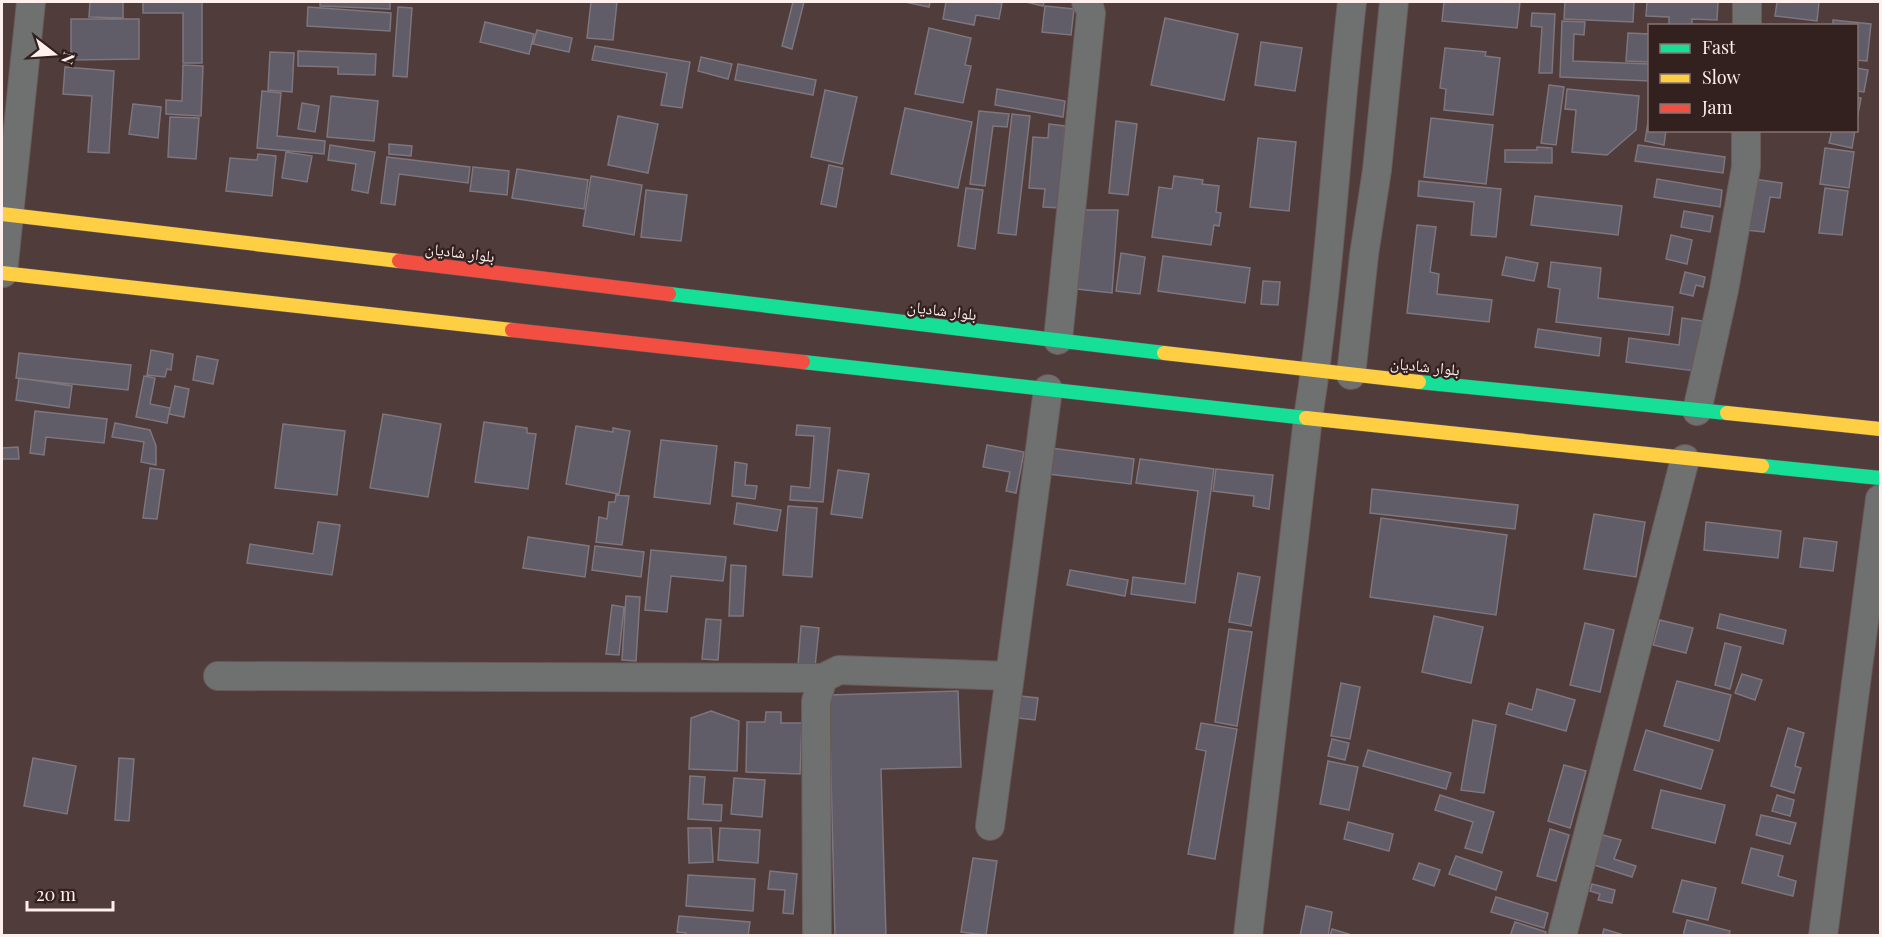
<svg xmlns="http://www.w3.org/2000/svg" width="1882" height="937" viewBox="0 0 1882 937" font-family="'Playfair Display','Noto Naskh Arabic',serif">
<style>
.building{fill:#605c68;stroke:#7d767d;stroke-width:1.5}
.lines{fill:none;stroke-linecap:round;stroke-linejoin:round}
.street-casing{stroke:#6a5a58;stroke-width:30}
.fast-casing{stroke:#6a5a58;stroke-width:15}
.slow-casing{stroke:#6a5a58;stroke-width:15}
.jam-casing{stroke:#6a5a58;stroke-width:15}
.street{stroke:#6f7171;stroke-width:28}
.fast{stroke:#16e098;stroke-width:14}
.slow{stroke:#ffcf43;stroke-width:14}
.jam{stroke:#f24e42;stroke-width:14}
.labels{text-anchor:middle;stroke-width:4.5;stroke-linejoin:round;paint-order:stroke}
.street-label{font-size:16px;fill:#fff0ee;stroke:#33211f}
</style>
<rect width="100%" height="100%" fill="#503c3a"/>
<path class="building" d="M 90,2 L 123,2 L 123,18 L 89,17 Z
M 143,2 L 202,2 L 202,63 L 183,63 L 183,13 L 143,13 Z
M 320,2 L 390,2 L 390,9 L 320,6 Z
M 591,2 L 617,2 L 613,40 L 587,38 Z
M 793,2 L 804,2 L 792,49 L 782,46 Z
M 905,2 L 930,2 L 929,7 Z
M 946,2 L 992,2 L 1002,3 L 999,19 L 976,15 L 974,25 L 943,19 Z
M 1026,2 L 1044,2 L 1043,6 Z
M 1444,2 L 1520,2 L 1517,28 L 1442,21 Z
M 1565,2 L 1634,2 L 1633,22 L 1564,19 Z
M 1647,2 L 1718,2 L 1717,20 L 1692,19 L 1692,26 L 1669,26 L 1669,17 L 1646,16 Z
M 1777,2 L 1819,2 L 1817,21 L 1775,16 Z
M 1045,6 L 1074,9 L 1071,35 L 1042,32 Z
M 308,7 L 391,13 L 390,31 L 307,26 Z
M 398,7 L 412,8 L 407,77 L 393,76 Z
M 1532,13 L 1555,14 L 1552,73 L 1539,73 L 1542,27 L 1531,26 Z
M 1165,18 L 1238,34 L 1224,100 L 1151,85 Z
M 71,19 L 139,19 L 139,59 L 71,60 Z
M 1833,20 L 1871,24 L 1867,61 L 1856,60 L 1856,26 L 1833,26 Z
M 1562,21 L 1585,22 L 1584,35 L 1574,34 L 1573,61 L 1650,64 L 1650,81 L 1560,77 Z
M 485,22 L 534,34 L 529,54 L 480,42 Z
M 929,28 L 971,38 L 965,65 L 971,66 L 963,103 L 915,94 Z
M 537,30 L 572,38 L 569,52 L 533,44 Z
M 1628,33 L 1650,34 L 1650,62 L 1626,61 Z
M 1261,42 L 1302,48 L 1295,91 L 1255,85 Z
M 595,46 L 690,62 L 682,108 L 661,105 L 667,73 L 592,60 Z
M 1445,48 L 1486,52 L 1485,56 L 1500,58 L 1493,115 L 1444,110 L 1446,89 L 1440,88 Z
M 298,51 L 376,54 L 375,75 L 338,74 L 338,67 L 298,66 Z
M 270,52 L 294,53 L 292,92 L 268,90 Z
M 701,57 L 732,64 L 728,79 L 698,71 Z
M 738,64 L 816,80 L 813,95 L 735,80 Z
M 183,65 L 203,66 L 201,116 L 166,114 L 166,100 L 182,101 Z
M 65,67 L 114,71 L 109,153 L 88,152 L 92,96 L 63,94 Z
M 1856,68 L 1868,70 L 1864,92 L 1856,91 Z
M 1549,85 L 1564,87 L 1556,145 L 1541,143 Z
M 997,89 L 1065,101 L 1063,117 L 995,105 Z
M 1567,89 L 1639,96 L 1636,130 L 1607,155 L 1572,152 L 1576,110 L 1565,109 Z
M 825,90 L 857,97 L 842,164 L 811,157 Z
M 262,91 L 281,93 L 277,136 L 325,141 L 324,154 L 257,148 Z
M 331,96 L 378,101 L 374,141 L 327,137 Z
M 1856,97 L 1861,98 L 1856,124 Z
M 302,103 L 319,106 L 315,132 L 298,129 Z
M 133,104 L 161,107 L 158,138 L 129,134 Z
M 905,108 L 972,122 L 958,188 L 891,174 Z
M 1650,110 L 1650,130 L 1666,130 L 1664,145 L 1645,141 Z
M 979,111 L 1009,114 L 1007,127 L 993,126 L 985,186 L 970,184 Z
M 1012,114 L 1030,116 L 1016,235 L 998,233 Z
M 618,116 L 658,124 L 648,173 L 608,165 Z
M 170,117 L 199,118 L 196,159 L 168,157 Z
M 1431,118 L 1493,125 L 1486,184 L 1424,177 Z
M 1116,121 L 1137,124 L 1128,195 L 1109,193 Z
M 1049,124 L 1065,126 L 1060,208 L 1043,207 L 1045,189 L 1029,188 L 1033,137 L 1048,138 Z
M 1832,130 L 1855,130 L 1852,148 L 1829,143 Z
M 1258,138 L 1296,142 L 1289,211 L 1250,207 Z
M 389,144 L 412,146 L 411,156 L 389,154 Z
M 330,145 L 375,152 L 368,193 L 352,190 L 356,164 L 328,160 Z
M 1638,145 L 1725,157 L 1723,173 L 1635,161 Z
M 1537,147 L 1552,148 L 1552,163 L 1505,162 L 1505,150 L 1537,150 Z
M 1825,148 L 1854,152 L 1849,188 L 1820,184 Z
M 286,152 L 312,156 L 307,182 L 282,178 Z
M 258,154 L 276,156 L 272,196 L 226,191 L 230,158 L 257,160 Z
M 387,157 L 470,167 L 468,183 L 399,174 L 395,205 L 381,203 Z
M 829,165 L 843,168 L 836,207 L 821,204 Z
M 473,167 L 509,171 L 507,195 L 470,191 Z
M 517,169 L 588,180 L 584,209 L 512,198 Z
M 591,176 L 642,185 L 634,235 L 583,226 Z
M 1174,176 L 1203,180 L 1202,184 L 1219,186 L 1216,212 L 1221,213 L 1219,226 L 1214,225 L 1211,245 L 1152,237 L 1159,187 L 1172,189 Z
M 1657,179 L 1722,190 L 1720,207 L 1654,197 Z
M 1754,179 L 1782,183 L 1780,198 L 1770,197 L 1764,232 L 1746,230 Z
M 1419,181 L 1501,189 L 1496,237 L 1471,235 L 1474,202 L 1418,196 Z
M 966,188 L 983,190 L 975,249 L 958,246 Z
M 1825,188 L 1848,191 L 1842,235 L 1819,233 Z
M 646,190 L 687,195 L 681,241 L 641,237 Z
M 1535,196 L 1622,206 L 1618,235 L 1531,225 Z
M 1084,210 L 1118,210 L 1112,293 L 1077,289 Z
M 1684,211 L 1713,216 L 1710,232 L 1681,227 Z
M 1417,225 L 1436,227 L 1430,272 L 1439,274 L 1437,294 L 1492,300 L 1489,322 L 1407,313 Z
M 1671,235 L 1692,240 L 1687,264 L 1666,259 Z
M 1121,253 L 1145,257 L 1140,294 L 1116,291 Z
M 1163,256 L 1250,268 L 1245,303 L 1158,291 Z
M 1506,257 L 1538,263 L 1534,281 L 1502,275 Z
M 1551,262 L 1601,268 L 1598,298 L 1673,307 L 1669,335 L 1556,322 L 1560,289 L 1548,287 Z
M 1685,272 L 1705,277 L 1703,287 L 1696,285 L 1693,296 L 1680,293 Z
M 1263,281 L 1280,282 L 1278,305 L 1261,304 Z
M 1682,318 L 1702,321 L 1695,371 L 1626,362 L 1629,338 L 1679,345 Z
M 1538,329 L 1601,338 L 1599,356 L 1535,347 Z
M 151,350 L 173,354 L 171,370 L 167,369 L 165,377 L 147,375 Z
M 19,353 L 131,365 L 128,390 L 16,378 Z
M 197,356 L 218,360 L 213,384 L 193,380 Z
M 144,376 L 155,378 L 150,404 L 170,408 L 167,423 L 136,417 Z
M 19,378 L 72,386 L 69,408 L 16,400 Z
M 175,386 L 189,389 L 184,417 L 169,414 Z
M 35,411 L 107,419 L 104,443 L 46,437 L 44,455 L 30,453 Z
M 383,414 L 441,424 L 428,497 L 370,488 Z
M 484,422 L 527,428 L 527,433 L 536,434 L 528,489 L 475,482 Z
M 115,423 L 150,430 L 156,446 L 156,465 L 141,462 L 144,442 L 112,437 Z
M 283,424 L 345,431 L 337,495 L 275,488 Z
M 797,425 L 830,428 L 823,502 L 790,500 L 791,486 L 810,488 L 814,436 L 796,435 Z
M 576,426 L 613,432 L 613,428 L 630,431 L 619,494 L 566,484 Z
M 661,440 L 717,446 L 710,504 L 654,497 Z
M 987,445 L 1024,452 L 1016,493 L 1006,491 L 1010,472 L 983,467 Z
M 18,447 L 19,459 L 2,459 L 2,448 Z
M 1043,447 L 1134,459 L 1131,484 L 1040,473 Z
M 1140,459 L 1214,469 L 1195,603 L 1131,594 L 1133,577 L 1185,584 L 1198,491 L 1136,483 Z
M 735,462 L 747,464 L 745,485 L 757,486 L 755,499 L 732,496 Z
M 150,468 L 164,470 L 157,519 L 143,518 Z
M 1216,469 L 1273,475 L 1269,509 L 1253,506 L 1254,496 L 1213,491 Z
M 838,470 L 869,474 L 862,518 L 831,514 Z
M 1372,489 L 1518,505 L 1515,529 L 1370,513 Z
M 616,495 L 629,496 L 622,545 L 596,542 L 599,517 L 607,519 L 609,502 L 615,502 Z
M 737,503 L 781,510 L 777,531 L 734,524 Z
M 788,506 L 817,508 L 812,577 L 783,575 Z
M 1594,514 L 1645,522 L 1636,577 L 1584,569 Z
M 1381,518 L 1507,535 L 1496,615 L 1370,597 Z
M 318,522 L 340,525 L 332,575 L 247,563 L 250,544 L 313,554 Z
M 1706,522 L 1781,531 L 1778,558 L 1704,550 Z
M 528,537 L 589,546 L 585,577 L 523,568 Z
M 1804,538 L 1837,542 L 1833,571 L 1800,567 Z
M 595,546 L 644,552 L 641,577 L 592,570 Z
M 651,550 L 726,557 L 723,581 L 671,576 L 667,612 L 645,610 Z
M 731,565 L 746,566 L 743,616 L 729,616 Z
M 1070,570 L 1128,580 L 1125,596 L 1067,585 Z
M 1238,573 L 1260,577 L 1251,626 L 1229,622 Z
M 626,596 L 640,597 L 636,661 L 622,660 Z
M 612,605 L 624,607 L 619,655 L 606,654 Z
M 1720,614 L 1786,630 L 1783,644 L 1717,628 Z
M 1434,616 L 1483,627 L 1471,683 L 1422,672 Z
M 706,619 L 721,620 L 718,660 L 702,659 Z
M 1660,620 L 1693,628 L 1686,653 L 1653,645 Z
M 1585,623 L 1614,630 L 1600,692 L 1570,685 Z
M 801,626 L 819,628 L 815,667 L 798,665 Z
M 1229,629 L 1252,632 L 1237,726 L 1215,722 Z
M 1725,643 L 1741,647 L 1730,689 L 1715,685 Z
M 1742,674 L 1762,680 L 1755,700 L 1735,693 Z
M 1677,681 L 1731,695 L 1719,741 L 1664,726 Z
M 1341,683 L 1360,687 L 1350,739 L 1331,736 Z
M 1537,689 L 1575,700 L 1566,731 L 1506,714 L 1509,703 L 1532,710 Z
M 958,691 L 961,767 L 881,769 L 886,936 L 835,936 L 829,695 Z
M 1012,695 L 1038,698 L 1035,720 L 1009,717 Z
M 711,711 L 739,721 L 737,771 L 689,769 L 691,718 Z
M 766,712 L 781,712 L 781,723 L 802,723 L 800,774 L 746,772 L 747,722 L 765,722 Z
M 1473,720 L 1496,725 L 1484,793 L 1461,790 Z
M 1201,723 L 1237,729 L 1215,859 L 1188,854 L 1206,751 L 1196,749 Z
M 1788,728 L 1804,733 L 1795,766 L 1801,768 L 1794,793 L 1771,786 Z
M 1646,730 L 1713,750 L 1701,789 L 1634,770 Z
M 1332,739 L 1349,743 L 1345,760 L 1328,756 Z
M 1368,750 L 1451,773 L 1446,789 L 1363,766 Z
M 33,758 L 76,766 L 67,814 L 24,806 Z
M 119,758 L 134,759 L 129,821 L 115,820 Z
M 1328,761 L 1358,767 L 1349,810 L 1320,804 Z
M 1564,765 L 1586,771 L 1570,828 L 1548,821 Z
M 690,776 L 705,777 L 703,804 L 722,805 L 721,821 L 688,819 Z
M 734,778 L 765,780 L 762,817 L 731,814 Z
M 1661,790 L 1725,805 L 1715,843 L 1652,828 Z
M 1440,795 L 1494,812 L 1482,853 L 1465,848 L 1473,822 L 1435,810 Z
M 1777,795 L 1794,800 L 1790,816 L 1772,811 Z
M 1761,815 L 1796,823 L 1790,844 L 1756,835 Z
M 1348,822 L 1393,834 L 1389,851 L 1344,839 Z
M 688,828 L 711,828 L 713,862 L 689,863 Z
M 720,828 L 760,830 L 758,863 L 718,860 Z
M 1550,829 L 1569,835 L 1556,881 L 1537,876 Z
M 1603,835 L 1621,840 L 1614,859 L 1636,866 L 1632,877 L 1594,865 Z
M 1751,848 L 1783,856 L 1778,876 L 1796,881 L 1793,896 L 1742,883 Z
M 1456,856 L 1502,872 L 1496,890 L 1449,874 Z
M 973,858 L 997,861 L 986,935 L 961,932 Z
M 1419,863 L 1440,870 L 1434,886 L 1413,879 Z
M 770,871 L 797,874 L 793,914 L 783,913 L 785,890 L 768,889 Z
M 688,875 L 755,879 L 753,911 L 686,906 Z
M 1682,880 L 1716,888 L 1708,920 L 1673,912 Z
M 1592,884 L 1615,890 L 1612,903 L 1598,900 L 1600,894 L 1590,891 Z
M 1496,897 L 1548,913 L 1544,928 L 1491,912 Z
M 1306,906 L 1332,912 L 1328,936 L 1300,936 Z
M 679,916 L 750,922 L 748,936 L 686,936 L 686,933 L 677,932 Z
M 1687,920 L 1730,931 L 1729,936 L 1683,936 Z
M 1515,922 L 1546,932 L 1545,936 L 1510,936 Z
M 1332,929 L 1355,936 L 1330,936 Z
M 1604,929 L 1627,936 L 1602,936 Z"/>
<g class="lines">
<defs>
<path id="street" d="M 1747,26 L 1747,2
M 3,273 L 31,2
M 1058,340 L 1091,13 L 1089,6 L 1086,2
M 1351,375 L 1364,255 L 1377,170 L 1394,2
M 1697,411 L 1724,290 L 1746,167 L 1746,130
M 218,676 L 823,678
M 990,826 L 1048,389
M 817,936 L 816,701 L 823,678 L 839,670 L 1010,676
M 1248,936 L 1308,418 C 1330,280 1336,140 1352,2
M 1562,936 L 1685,459
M 1823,936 L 1880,499"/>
<path id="fast" d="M 669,294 L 1164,353
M 803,362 L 1306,418
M 1419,382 L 1727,413
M 1762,466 L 1880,478"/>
<path id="slow" d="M 2,214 L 399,261
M 2,273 L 512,330
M 1164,353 L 1419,382
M 1727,413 L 1880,429
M 1306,418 L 1762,466"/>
<path id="jam" d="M 399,261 L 669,294
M 512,330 L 803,362"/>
</defs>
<use href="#street" class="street-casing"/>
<use href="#fast" class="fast-casing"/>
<use href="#slow" class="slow-casing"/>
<use href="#jam" class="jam-casing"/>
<use href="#street" class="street"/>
<use href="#fast" class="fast"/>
<use href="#slow" class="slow"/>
<use href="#jam" class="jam"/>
</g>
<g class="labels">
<g class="street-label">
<text transform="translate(460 252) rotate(7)" y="6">بلوار شادیان</text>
<text transform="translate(942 310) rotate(7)" y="6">بلوار شادیان</text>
<text transform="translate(1425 366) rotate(6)" y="6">بلوار شادیان</text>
</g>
</g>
<rect width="1882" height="937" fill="none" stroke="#fff0ee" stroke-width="6"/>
<rect x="1648" y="24" width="210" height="108" fill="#33211f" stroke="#857472" stroke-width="1.5"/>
<rect x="1660" y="44" width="30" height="9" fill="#16e098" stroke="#857472" stroke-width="1.5"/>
<text x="1702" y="54" font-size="18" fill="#fff0ee">Fast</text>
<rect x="1660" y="74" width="30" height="9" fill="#ffcf43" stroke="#857472" stroke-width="1.5"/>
<text x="1702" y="84" font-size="18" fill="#fff0ee">Slow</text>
<rect x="1660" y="104" width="30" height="9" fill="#f24e42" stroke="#857472" stroke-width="1.5"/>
<text x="1702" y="114" font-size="18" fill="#fff0ee">Jam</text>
<g transform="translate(54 54) rotate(107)" stroke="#33211f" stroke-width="4.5" paint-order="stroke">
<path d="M0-4.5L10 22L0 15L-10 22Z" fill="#fff0ee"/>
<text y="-9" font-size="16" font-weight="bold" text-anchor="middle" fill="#fff0ee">N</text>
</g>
<path d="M27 901v9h86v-9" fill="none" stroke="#fff0ee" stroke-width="3"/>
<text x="36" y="901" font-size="18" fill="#fff0ee" stroke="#33211f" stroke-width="4.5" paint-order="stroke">20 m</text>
</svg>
